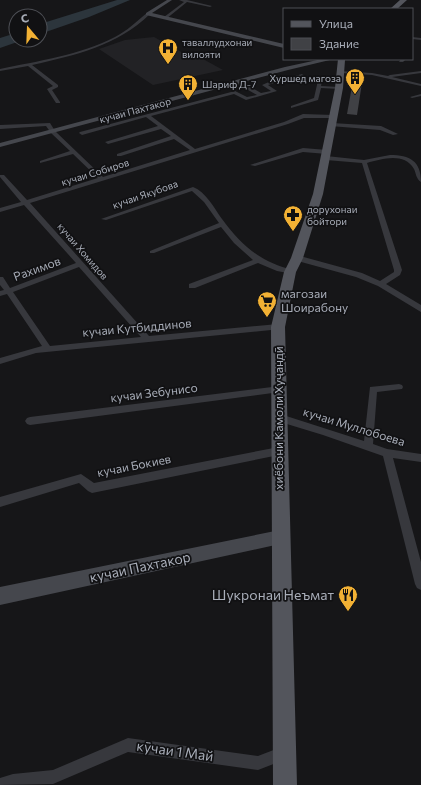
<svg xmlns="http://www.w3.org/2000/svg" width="421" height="785" viewBox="0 0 421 785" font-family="Commissioner,sans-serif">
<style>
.built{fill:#222225}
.water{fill:#2c353c}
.building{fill:#404145}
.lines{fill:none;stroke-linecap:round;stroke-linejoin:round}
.street{fill:#37383d;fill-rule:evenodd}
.secondary{fill:#45474d;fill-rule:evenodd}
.primary{fill:#53555c;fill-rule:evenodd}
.labels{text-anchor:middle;stroke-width:3.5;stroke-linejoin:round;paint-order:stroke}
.far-poi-label{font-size:10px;fill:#a8adb8;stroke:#111113;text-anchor:start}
.far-street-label{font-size:10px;fill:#a8adb8;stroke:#111113}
.street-label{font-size:12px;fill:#a8adb8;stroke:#111113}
.poi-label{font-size:12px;fill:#a8adb8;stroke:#111113;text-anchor:start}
.near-street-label{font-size:14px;fill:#a8adb8;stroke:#111113}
.near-poi-label{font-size:14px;fill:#a8adb8;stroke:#111113;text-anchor:end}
</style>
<rect width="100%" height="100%" fill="#161618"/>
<path class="built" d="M 154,37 L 194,59 L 203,59 L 223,70 L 153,85 L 99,49 L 125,40 Z"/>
<path class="water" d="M 117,0 L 130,0 L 89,17 L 40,34 L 40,24 Z
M 16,33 L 16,40 L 23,40 L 0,48 L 0,38 Z"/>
<path class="building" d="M 354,75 L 363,76 L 357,115 L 347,114 Z"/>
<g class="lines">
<path class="street" d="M 179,0 L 187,0 L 212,6 L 210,7 L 187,2 L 166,19 L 164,19 L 164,17 L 184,2 Z
M 147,13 L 150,14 C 117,46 76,55 32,65 L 58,85 L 58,87 L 52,90 L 60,102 L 60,103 L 56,103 L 47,89 L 53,86 L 28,66 L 0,71 L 0,69 C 38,61 80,55 115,37 C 127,31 137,21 147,13 Z
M 412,37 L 421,38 L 421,40 L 412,39 Z
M 401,59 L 406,59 L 403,62 L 399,62 Z
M 339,71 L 372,73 L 388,76 L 390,75 L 421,71 L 421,73 L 392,77 L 421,84 L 421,86 L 372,75 L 341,73 Z
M 302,74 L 304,76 L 287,82 L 280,81 L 268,85 L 277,91 L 246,100 L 234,94 L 151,116 L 195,149 L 284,122 L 303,114 L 333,115 L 336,117 L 335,118 L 304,118 L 288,124 L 30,203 L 149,336 L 278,324 L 282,327 L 281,329 L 36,353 L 0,364 L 0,358 L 42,346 L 7,294 L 0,296 L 0,291 L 4,290 L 0,285 L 0,277 L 3,277 L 10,288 L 76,263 L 24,205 L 0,212 L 0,208 L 21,202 L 0,177 L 0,175 L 4,175 L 27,200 L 98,178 L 73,154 L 40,163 L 40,161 L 70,151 L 51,133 L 46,126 L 0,129 L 0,125 L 50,123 L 55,131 L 103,177 L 190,150 L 174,139 L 121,156 L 117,156 L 117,154 L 171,136 L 161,129 L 108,144 L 105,142 L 158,126 L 146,117 L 82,135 L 79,133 L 80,132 L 235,91 L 247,97 L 257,95 L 236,83 L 236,81 L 240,81 L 261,93 L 271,91 L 262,85 L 276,79 L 274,76 L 285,79 ZM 79,267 L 141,337 L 50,346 L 13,292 Z
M 319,76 L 323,77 L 321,86 L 339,87 L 341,88 L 339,89 L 321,88 L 318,100 L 291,108 L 291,106 L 314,98 Z
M 421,94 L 421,96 L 412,98 L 410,97 Z
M 332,123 L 381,126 L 398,134 L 393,135 L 380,130 L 330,126 L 330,124 Z
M 303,148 L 327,150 L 330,152 L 327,154 L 303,152 L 255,166 L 250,165 Z
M 390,155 C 410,155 421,161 421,182 C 416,179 416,173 414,169 C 404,152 382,159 367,163 L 402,270 L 400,275 L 386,284 L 421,305 L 421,312 L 378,286 L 356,277 L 294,260 L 293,258 L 294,256 L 300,256 L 362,273 L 380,281 L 394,272 L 394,270 L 362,163 L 326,160 L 323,158 L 326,156 L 364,160 Z
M 193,187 C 206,192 214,208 222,219 C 241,245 260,262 293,270 L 293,274 L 277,271 L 258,263 L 195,288 L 189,288 L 189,284 L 253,260 L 234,243 L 221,227 L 154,253 L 150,253 L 150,251 L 219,223 L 204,202 L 192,191 L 106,220 L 101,219 Z
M 399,384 L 402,385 L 403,387 L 402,389 L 377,392 L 373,444 L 387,449 L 421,454 L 421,462 L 393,458 L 421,562 L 421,590 L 417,588 L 415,584 L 383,456 L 323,435 L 277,421 L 275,418 L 277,415 L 280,414 L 364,441 L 370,387 Z
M 280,386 L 284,389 L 280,392 L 30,425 L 27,424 L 25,421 L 27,418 L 30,417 Z
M 279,447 L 282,448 L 284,451 L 282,454 L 279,455 L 92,493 L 88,491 L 79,483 L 0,507 L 0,497 L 81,474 L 94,483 Z
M 128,738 L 258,756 L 284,746 L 289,748 L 291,753 L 289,758 L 258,770 L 128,752 L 53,784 L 0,785 L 0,778 L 13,774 L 53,770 Z"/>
<path class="secondary" d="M 167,0 L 172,0 L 152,13 L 284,44 L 284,48 L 146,15 L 146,13 Z
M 322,59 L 334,59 L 288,70 L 0,147 L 0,143 L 285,67 Z
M 280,530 L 286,532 L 288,537 L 286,542 L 280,544 L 0,605 L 0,587 Z"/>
<path class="primary" d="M 400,0 L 407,0 L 397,9 L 390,9 Z
M 338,59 L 345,60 L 343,88 L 323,194 L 303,258 L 296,272 L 285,327 L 297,785 L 273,785 L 271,327 L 284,272 L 291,258 L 313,194 L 335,88 Z"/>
</g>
<defs>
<symbol id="hospital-pin" viewBox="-11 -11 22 30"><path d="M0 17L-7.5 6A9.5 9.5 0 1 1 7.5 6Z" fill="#f2b134" stroke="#111113"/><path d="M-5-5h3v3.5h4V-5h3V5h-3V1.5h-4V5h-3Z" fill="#111"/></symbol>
<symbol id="building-pin" viewBox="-11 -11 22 30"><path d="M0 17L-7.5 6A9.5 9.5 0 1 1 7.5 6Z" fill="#f2b134" stroke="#111113"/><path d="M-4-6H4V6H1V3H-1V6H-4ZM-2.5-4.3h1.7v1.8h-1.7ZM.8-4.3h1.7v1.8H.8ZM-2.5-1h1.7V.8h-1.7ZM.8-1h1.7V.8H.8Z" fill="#111"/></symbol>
<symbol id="pharmacy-pin" viewBox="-11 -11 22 30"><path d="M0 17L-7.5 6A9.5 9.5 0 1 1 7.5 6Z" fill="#f2b134" stroke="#111113"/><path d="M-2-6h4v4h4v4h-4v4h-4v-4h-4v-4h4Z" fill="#111"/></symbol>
<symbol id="supermarket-pin" viewBox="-11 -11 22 30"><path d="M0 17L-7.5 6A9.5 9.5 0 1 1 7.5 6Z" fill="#f2b134" stroke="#111113"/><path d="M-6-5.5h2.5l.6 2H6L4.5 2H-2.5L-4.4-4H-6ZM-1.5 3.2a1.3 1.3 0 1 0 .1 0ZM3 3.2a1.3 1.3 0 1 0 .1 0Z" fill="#111"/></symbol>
<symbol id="restaurant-pin" viewBox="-11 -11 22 30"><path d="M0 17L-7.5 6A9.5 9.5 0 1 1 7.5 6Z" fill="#f2b134" stroke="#111113"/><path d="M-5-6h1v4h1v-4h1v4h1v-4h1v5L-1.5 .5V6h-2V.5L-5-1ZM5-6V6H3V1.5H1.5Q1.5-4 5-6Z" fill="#111"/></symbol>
</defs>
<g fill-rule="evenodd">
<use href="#hospital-pin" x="157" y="37" width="22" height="30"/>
<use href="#building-pin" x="344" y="67" width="22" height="30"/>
<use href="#building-pin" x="177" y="73" width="22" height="30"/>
<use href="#pharmacy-pin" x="282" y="204" width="22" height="30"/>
<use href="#supermarket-pin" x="256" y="290" width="22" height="30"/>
<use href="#restaurant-pin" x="337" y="584" width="22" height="30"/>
</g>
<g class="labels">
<g class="far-poi-label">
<text x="182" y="46">таваллудхонаи<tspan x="182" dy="12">вилояти</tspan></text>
<text x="341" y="82" text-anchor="end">Хуршед магоза</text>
<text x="202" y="88">Шариф Д-7</text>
<text x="307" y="213">дорухонаи<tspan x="307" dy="12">бойтори</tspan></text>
</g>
<g class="far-street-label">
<text transform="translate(135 110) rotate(-15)" y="4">кучаи Пахтакор</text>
<text transform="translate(95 172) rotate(-17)" y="4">кучаи Собиров</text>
<text transform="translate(145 194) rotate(-19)" y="4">кучаи Якубова</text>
<text transform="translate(83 251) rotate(49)" y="4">кучаи Хомидов</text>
</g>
<g class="street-label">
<text transform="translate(37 269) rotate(-20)" y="4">Рахимов</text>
<text transform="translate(137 328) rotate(-5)" y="4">кучаи Кутбиддинов</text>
<text transform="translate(154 393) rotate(-7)" y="4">кучаи Зебунисо</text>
<text transform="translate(279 418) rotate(-90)" y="4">хиёбони Камоли Хуҷандӣ</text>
<text transform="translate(354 427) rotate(17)" y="4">кучаи Муллобоева</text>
<text transform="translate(134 466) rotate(-11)" y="4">кучаи Бокиев</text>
</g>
<g class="poi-label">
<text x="281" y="298">магозаи<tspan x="281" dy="14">Шоирабону</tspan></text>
</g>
<g class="near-street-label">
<text transform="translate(140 567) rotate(-12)" y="5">кучаи Пахтакор</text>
<text transform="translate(175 751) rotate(8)" y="5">кӯчаи 1 Май</text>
</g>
<g class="near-poi-label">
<text x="334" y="600">Шукронаи Неъмат</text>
</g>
</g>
<rect x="283" y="8" width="130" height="52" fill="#111113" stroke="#4d4f55"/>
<rect x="291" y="21" width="20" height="6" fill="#53555c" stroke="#4d4f55"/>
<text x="319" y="28" font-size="12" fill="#a8adb8">Улица</text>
<rect x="291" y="38" width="20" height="12" fill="#404145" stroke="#4d4f55"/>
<text x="319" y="48" font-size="12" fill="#a8adb8">Здание</text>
<g transform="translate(28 28) rotate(341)"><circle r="19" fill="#111113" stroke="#4d4f55"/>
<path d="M0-3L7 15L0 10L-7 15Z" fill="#f2b134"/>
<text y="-6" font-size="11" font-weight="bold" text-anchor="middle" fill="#a8adb8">С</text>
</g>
</svg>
